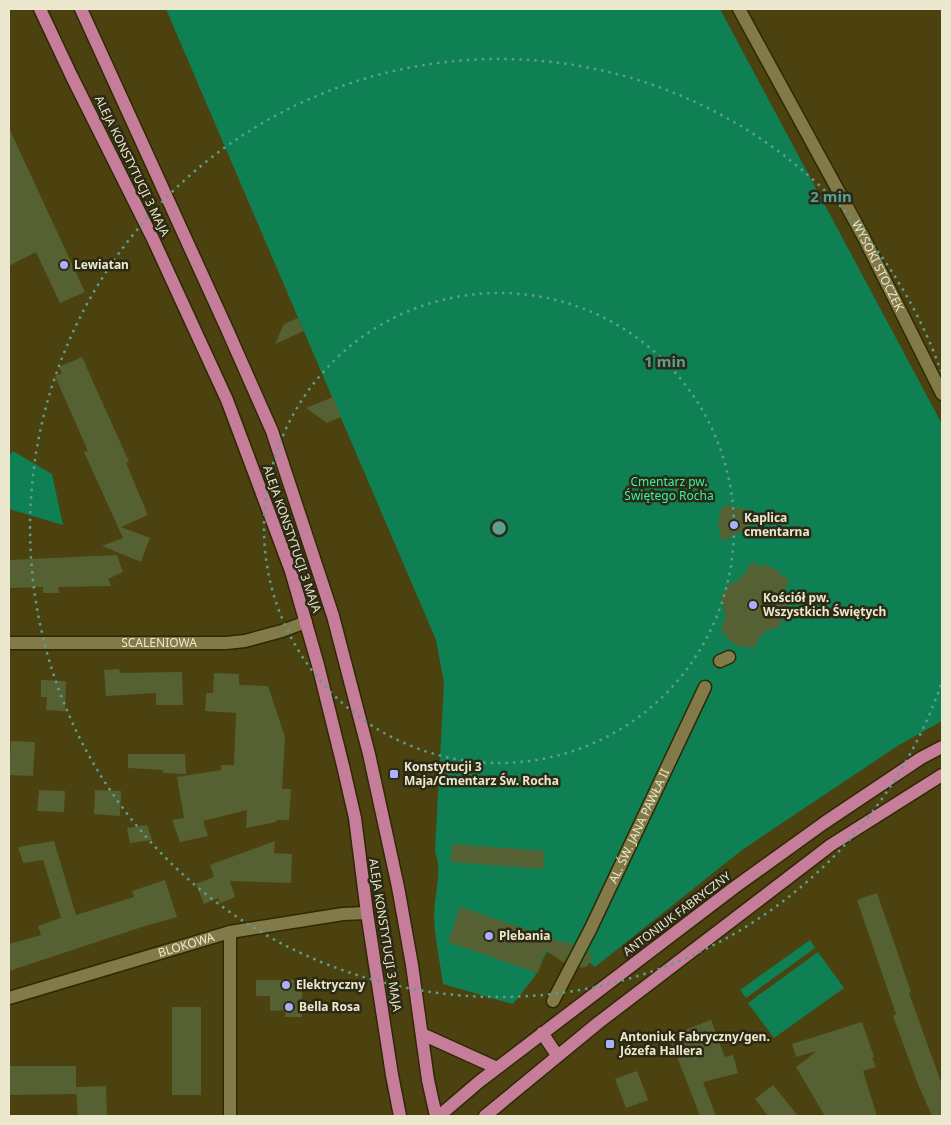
<svg xmlns="http://www.w3.org/2000/svg" width="951" height="1125" viewBox="0 0 951 1125" font-family="'Noto Sans',sans-serif">
<style>
.green{fill:#0f7f54}
.building{fill:#566133}
.lines{fill:none;stroke-linecap:round;stroke-linejoin:round}
.minor-casing{stroke:#2f2902;stroke-width:15}
.major-casing{stroke:#2f2902;stroke-width:15}
.minor{stroke:#827a48;stroke-width:12}
.major{stroke:#c67d9a;stroke-width:12}
.ring{fill:none;stroke:#5c9e90;stroke-width:2.5;stroke-dasharray:2.5 5}
.poi-dot{fill:#aab0fb;stroke:#2c2914;stroke-width:2}
.labels{text-anchor:middle;stroke-width:5;stroke-linejoin:round;paint-order:stroke}
.street-label{font-size:12px;fill:#ece8ce;stroke:#2c2914}
.poi-label{font-size:12px;font-weight:bold;fill:#ece8ce;stroke:#2c2914;text-anchor:start}
.park-label{font-size:12px;fill:#38f3a6;stroke:#2c2914}
.centre{fill:#5c9e90;stroke:#2c2914;stroke-width:2.5}
.ring-label{font-size:15px;text-anchor:middle;font-weight:bold;fill:#5c9e90;stroke:#2c2914;stroke-width:5;stroke-linejoin:round;paint-order:stroke}
</style>
<rect width="100%" height="100%" fill="#4b420f"/>
<path class="green" d="M 166,9 L 720,9 L 942,424 L 942,721 L 899,745 L 742,850 L 595,967 L 590,963 L 586,965 L 581,964 L 579,967 L 566,961 L 568,958 L 548,949 L 535,976 L 513,1004 L 443,984 C 440,962 435,939 434,917 C 434,895 443,872 435,851 L 444,683 L 436,640 Z
M 13,451 L 52,474 L 63,525 L 9,509 L 9,456 Z
M 810,940 L 815,948 L 746,998 L 740,990 Z
M 818,952 L 844,988 L 774,1038 L 748,1003 Z"/>
<path class="building" d="M 9,128 L 85,292 L 60,303 L 36,252 L 9,266 Z
M 298,318 L 304,331 L 275,344 L 284,324 Z
M 82,357 L 129,462 L 126,463 L 148,515 L 121,527 L 150,538 L 141,562 L 102,546 L 123,538 L 84,452 L 88,451 L 55,376 L 62,373 L 59,367 Z
M 333,397 L 341,417 L 327,423 L 306,408 Z
M 725,505 L 756,512 L 751,522 L 743,531 L 722,541 L 718,523 L 721,510 Z
M 117,555 L 123,572 L 108,579 L 111,586 L 58,587 L 59,593 L 43,593 L 43,587 L 9,588 L 9,560 Z
M 752,562 L 761,567 L 762,564 L 781,572 L 779,575 L 790,580 L 784,592 L 788,608 L 779,627 L 765,632 L 760,636 L 755,647 L 740,647 L 735,643 L 732,643 L 721,630 L 726,615 L 721,599 L 728,585 L 736,582 L 742,577 Z
M 119,669 L 120,673 L 182,672 L 183,705 L 156,705 L 156,693 L 106,696 L 104,670 Z
M 214,673 L 239,674 L 239,685 L 268,686 L 285,737 L 282,789 L 291,789 L 289,820 L 276,820 L 276,822 L 246,828 L 247,810 L 203,821 L 208,836 L 180,842 L 172,820 L 184,818 L 177,777 L 221,770 L 221,765 L 234,765 L 236,713 L 205,711 L 206,693 L 213,693 Z
M 41,680 L 66,681 L 65,711 L 46,710 L 47,697 L 41,697 Z
M 11,741 L 35,742 L 33,776 L 9,775 L 9,756 L 10,756 Z
M 128,754 L 185,754 L 186,774 L 163,773 L 163,770 L 128,768 Z
M 39,790 L 65,791 L 64,812 L 37,811 Z
M 95,790 L 121,791 L 120,816 L 94,814 Z
M 147,825 L 152,840 L 130,843 L 127,828 Z
M 54,841 L 76,915 L 134,897 L 132,891 L 165,880 L 177,917 L 142,927 L 9,971 L 9,944 L 41,935 L 38,926 L 61,918 L 43,860 L 23,863 L 18,847 Z
M 275,841 L 274,853 L 292,854 L 291,883 L 230,881 L 235,897 L 220,903 L 218,898 L 204,904 L 196,884 L 214,877 L 210,865 Z
M 452,844 L 544,851 L 543,869 L 451,862 Z
M 877,893 L 911,992 L 909,993 L 942,1085 L 942,1116 L 932,1116 L 918,1084 L 893,1016 L 896,1014 L 857,900 Z
M 460,907 L 555,939 L 559,942 L 566,942 L 570,945 L 569,942 L 573,945 L 564,963 L 545,950 L 538,973 L 448,942 Z
M 588,952 L 595,955 L 589,956 L 592,959 L 586,967 L 579,968 Z
M 256,980 L 296,980 L 302,985 L 302,1017 L 285,1017 L 285,1010 L 270,1011 L 270,996 L 256,996 Z
M 172,1007 L 201,1007 L 201,1095 L 172,1095 Z
M 711,1020 L 725,1057 L 733,1055 L 738,1073 L 703,1082 L 716,1116 L 700,1116 L 669,1036 Z
M 862,1022 L 874,1057 L 872,1058 L 876,1067 L 863,1071 L 877,1116 L 825,1116 L 796,1067 L 817,1051 L 796,1057 L 792,1044 Z
M 9,1066 L 76,1066 L 76,1087 L 106,1086 L 107,1116 L 78,1116 L 76,1089 L 76,1094 L 9,1095 Z
M 637,1071 L 648,1100 L 626,1108 L 615,1079 Z
M 773,1085 L 798,1116 L 768,1116 L 755,1099 Z"/>
<g class="lines">
<defs>
<g id="minor">
<path id="s1" d="M 739,9 L 863,236 L 942,394"/>
<path id="s2" d="M 9,643 L 226,643 L 245,641 L 282,631 L 306,622"/>
<path d="M 720,661 L 729,657"/>
<path d="M 230,932 L 230,1116"/>
<path id="s3" d="M 9,998 L 230,932 L 343,914 L 367,913"/>
<path id="s4" d="M 553,1001 L 591,928 L 705,687"/>
</g>
<path id="major" d="M 40,9 L 72,77 L 153,239 L 227,400 L 291,571 L 318,665 L 344,770 L 355,818 L 367,913 L 392,1075 L 400,1116
M 81,9 L 226,327 L 272,431 L 333,616 L 369,754 L 398,887 L 412,965 L 428,1080 L 436,1116
M 542,1033 L 557,1055
M 422,1034 L 497,1068
M 439,1116 L 480,1081 L 735,887 L 824,823 L 921,758 L 942,747
M 485,1116 L 598,1023 L 831,845 L 942,775"/>
</defs>
<use href="#minor" class="minor-casing"/>
<use href="#major" class="major-casing"/>
<use href="#minor" class="minor"/>
<use href="#major" class="major"/>
</g>
<g class="ring">
<circle cx="499" cy="528" r="235"/>
<path d="M941 685A469 469 0 1 1 941 371"/>
</g>
<g class="poi-dot">
<circle cx="64" cy="265" r="5"/>
<circle cx="734" cy="525" r="5"/>
<circle cx="753" cy="605" r="5"/>
<rect x="389" y="769" width="10" height="10" rx="2.5"/>
<circle cx="489" cy="936" r="5"/>
<circle cx="286" cy="985" r="5"/>
<circle cx="289" cy="1007" r="5"/>
<rect x="605" y="1039" width="10" height="10" rx="2.5"/>
</g>
<g class="labels">
<g class="street-label">
<text transform="translate(132 166) rotate(64)" y="4">ALEJA KONSTYTUCJI 3 MAJA</text>
<text dy="4" stroke="none"><textPath href="#s1" startOffset="292">WYSOKI STOCZEK</textPath></text>
<text transform="translate(292 539) rotate(71)" y="4">ALEJA KONSTYTUCJI 3 MAJA</text>
<text dy="4" stroke="none"><textPath href="#s2" startOffset="150">SCALENIOWA</textPath></text>
<text dy="4" stroke="none"><textPath href="#s4" startOffset="195">AL. ŚW. JANA PAWŁA II</textPath></text>
<text transform="translate(677 914) rotate(-37)" y="4">ANTONIUK FABRYCZNY</text>
<text transform="translate(385 935) rotate(81)" y="4">ALEJA KONSTYTUCJI 3 MAJA</text>
<text dy="4" stroke="none"><textPath href="#s3" startOffset="185">BLOKOWA</textPath></text>
</g>
<g class="poi-label">
<text x="74" y="269">Lewiatan</text>
<text x="744" y="522">Kaplica<tspan x="744" dy="14">cmentarna</tspan></text>
<text x="763" y="602">Kościół pw.<tspan x="763" dy="14">Wszystkich Świętych</tspan></text>
<text x="404" y="771">Konstytucji 3<tspan x="404" dy="14">Maja/Cmentarz Św. Rocha</tspan></text>
<text x="499" y="940">Plebania</text>
<text x="296" y="989">Elektryczny</text>
<text x="299" y="1011">Bella Rosa</text>
<text x="620" y="1041">Antoniuk Fabryczny/gen.<tspan x="620" dy="14">Józefa Hallera</tspan></text>
</g>
<g class="park-label">
<text x="669" y="486">Cmentarz pw.<tspan x="669" dy="14">Świętego Rocha</tspan></text>
</g>
</g>
<circle cx="499" cy="528" r="8" class="centre"/>
<g class="ring-label">
<text x="831" y="202">2 min</text>
<text x="665" y="367">1 min</text>
</g>
<rect width="951" height="1125" fill="none" stroke="#ece8ce" stroke-width="20"/>
</svg>
